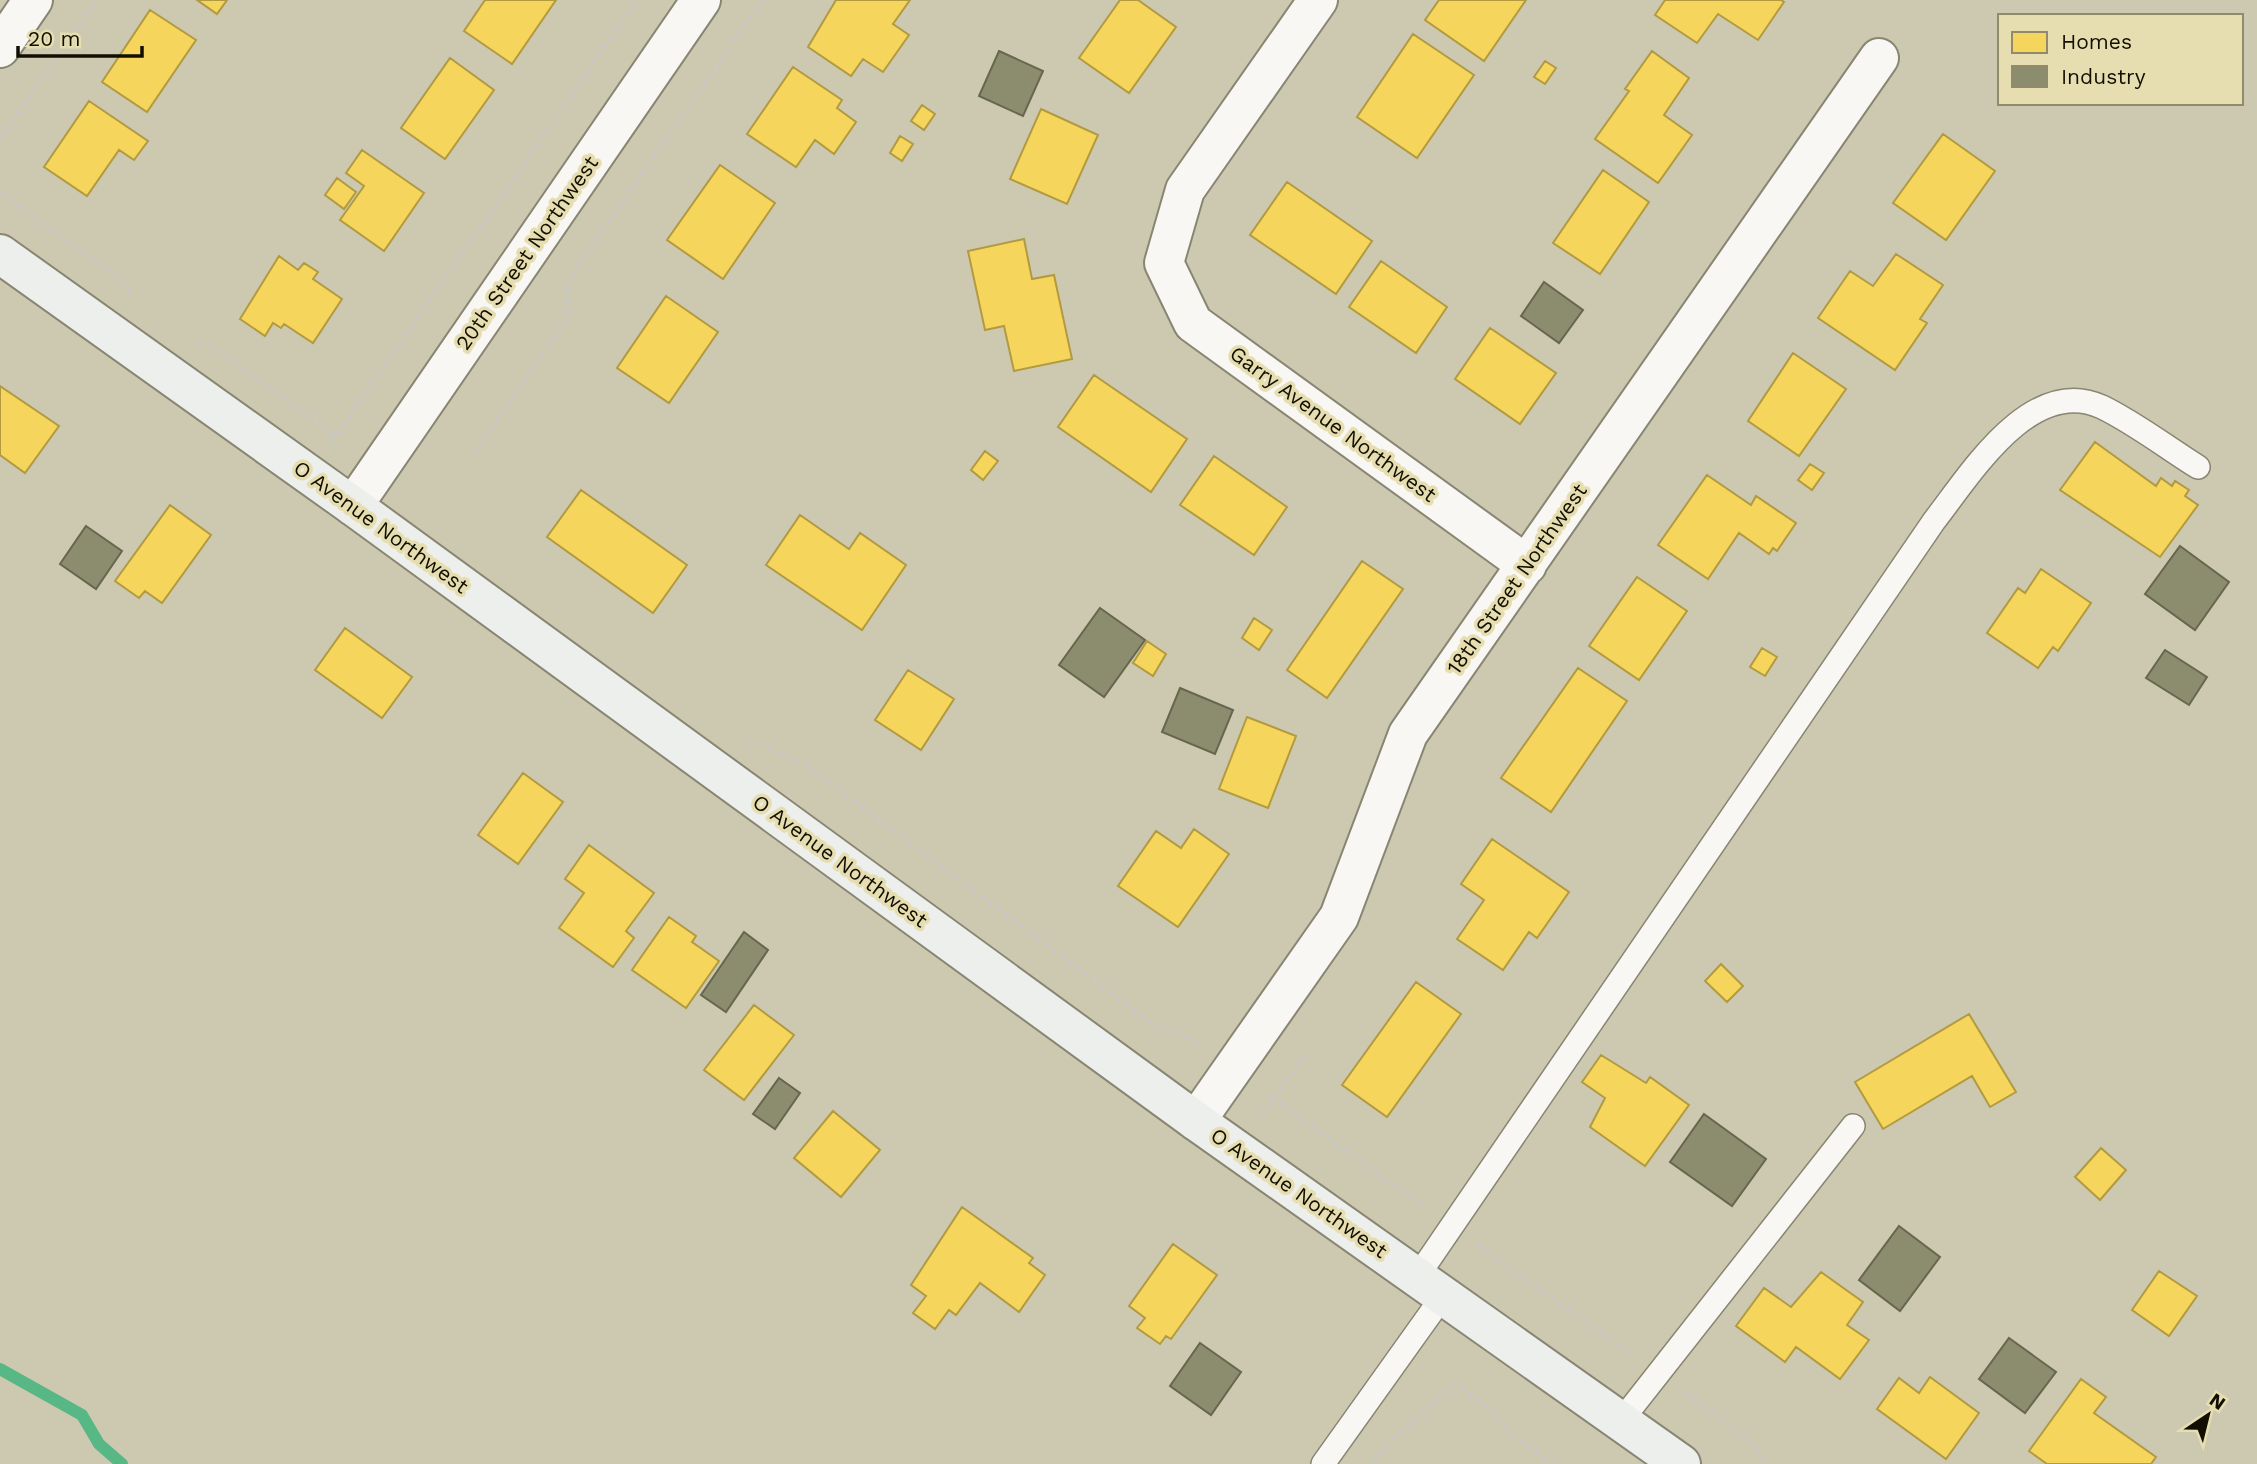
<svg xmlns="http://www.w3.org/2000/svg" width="2257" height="1464" viewBox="0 0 2257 1464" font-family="'Work Sans',sans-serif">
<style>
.homes{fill:#f6d55c;stroke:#b29a41;stroke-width:2}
.industry{fill:#8c8c6e;stroke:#67664e;stroke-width:2}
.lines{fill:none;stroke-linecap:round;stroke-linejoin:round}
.stream{stroke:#57b785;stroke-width:12}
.lane-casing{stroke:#888572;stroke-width:26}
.street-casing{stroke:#888572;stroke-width:42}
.secondary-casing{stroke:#888572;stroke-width:42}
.path{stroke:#c9c8c1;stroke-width:4.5;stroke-dasharray:5 5;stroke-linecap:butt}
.lane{stroke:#f8f7f3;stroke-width:23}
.street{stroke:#f8f7f3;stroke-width:38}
.secondary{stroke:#ecefec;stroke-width:38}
.labels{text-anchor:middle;stroke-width:7;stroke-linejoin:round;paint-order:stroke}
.street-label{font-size:21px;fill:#120f02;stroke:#e6deb1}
</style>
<rect width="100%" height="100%" fill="#cdc9b0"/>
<path class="homes" d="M 197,0 L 227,0 L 217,14 Z
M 485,0 L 556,0 L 512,64 L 464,31 Z
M 836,0 L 910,0 L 893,24 L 909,35 L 883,72 L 863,59 L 851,76 L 808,47 Z
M 1120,0 L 1138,0 L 1176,27 L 1129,93 L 1079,58 Z
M 1439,0 L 1526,0 L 1484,61 L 1425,20 Z
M 1665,0 L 1781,0 L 1784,2 L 1758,40 L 1718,14 L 1697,43 L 1655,15 Z
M 150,10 L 196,40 L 147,112 L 102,82 Z
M 1413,34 L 1474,75 L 1417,158 L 1357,117 Z
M 1652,51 L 1689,78 L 1664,115 L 1692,135 L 1658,183 L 1595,139 L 1629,91 L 1625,89 Z
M 450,58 L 494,90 L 445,159 L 401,128 Z
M 1545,61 L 1556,68 L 1545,84 L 1534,77 Z
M 793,67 L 842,100 L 837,108 L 856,122 L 834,154 L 815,140 L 796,167 L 747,134 Z
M 89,101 L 148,141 L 134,160 L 119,150 L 87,196 L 44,167 Z
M 922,105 L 935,114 L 924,130 L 911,121 Z
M 1041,109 L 1098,135 L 1067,204 L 1010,179 Z
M 1943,134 L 1995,171 L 1946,240 L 1893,203 Z
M 900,136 L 913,144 L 902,161 L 890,153 Z
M 362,150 L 424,193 L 384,251 L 340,220 L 364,186 L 346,173 Z
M 720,165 L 775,203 L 723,279 L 667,240 Z
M 1603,170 L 1649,202 L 1600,274 L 1553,243 Z
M 337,178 L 356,192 L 344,209 L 325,195 Z
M 1287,182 L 1372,241 L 1336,294 L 1250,235 Z
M 1024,239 L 1032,279 L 1054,275 L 1072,359 L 1014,371 L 1004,326 L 985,330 L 968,251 Z
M 1896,254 L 1943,285 L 1920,319 L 1927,323 L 1895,370 L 1818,318 L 1850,271 L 1873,286 Z
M 279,256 L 298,270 L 304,263 L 318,272 L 313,279 L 342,299 L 313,343 L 284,324 L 281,328 L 273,323 L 265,336 L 240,319 Z
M 1381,261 L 1447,307 L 1416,353 L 1349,307 Z
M 666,296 L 718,332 L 669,403 L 617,368 Z
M 1490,328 L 1556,373 L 1520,424 L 1455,379 Z
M 1793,353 L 1846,389 L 1799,456 L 1748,421 Z
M 1094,375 L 1187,439 L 1151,492 L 1058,427 Z
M 0,386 L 59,426 L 25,473 L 0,455 Z
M 2095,442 L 2156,486 L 2161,478 L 2172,486 L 2175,481 L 2189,490 L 2185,496 L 2198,505 L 2160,557 L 2060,490 Z
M 985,451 L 998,461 L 983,480 L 971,470 Z
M 1214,456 L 1287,507 L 1254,555 L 1180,505 Z
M 1810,464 L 1824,473 L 1812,490 L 1798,480 Z
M 1707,475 L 1751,505 L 1756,496 L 1796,523 L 1777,551 L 1773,548 L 1769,554 L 1739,533 L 1708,579 L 1658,545 Z
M 581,490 L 687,565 L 653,613 L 547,537 Z
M 170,505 L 211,535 L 162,603 L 145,591 L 139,598 L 115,581 Z
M 800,515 L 849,549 L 860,533 L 906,565 L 862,630 L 766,565 Z
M 1362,561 L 1403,589 L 1327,698 L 1287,670 Z
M 2041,569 L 2091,603 L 2058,651 L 2053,647 L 2038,668 L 1987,633 L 2018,588 L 2025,593 Z
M 1637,577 L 1687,611 L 1639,680 L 1589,646 Z
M 1254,618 L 1272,630 L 1259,650 L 1242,638 Z
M 345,628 L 412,677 L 382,718 L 315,670 Z
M 1147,641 L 1166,654 L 1153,676 L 1133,663 Z
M 1762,648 L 1777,657 L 1765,676 L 1750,667 Z
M 1578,668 L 1627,701 L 1551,812 L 1501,778 Z
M 908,670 L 954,699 L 921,750 L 875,720 Z
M 1247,717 L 1296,736 L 1268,808 L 1219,789 Z
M 523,773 L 563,802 L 518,864 L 478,835 Z
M 1194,829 L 1229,854 L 1178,927 L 1118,886 L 1156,831 L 1181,848 Z
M 1492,839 L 1569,892 L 1537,938 L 1529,932 L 1503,970 L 1457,939 L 1484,900 L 1461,884 Z
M 589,845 L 654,893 L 626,931 L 634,938 L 613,967 L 559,928 L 584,893 L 565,879 Z
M 669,917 L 696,936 L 692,942 L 719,961 L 686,1008 L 632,970 Z
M 1721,964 L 1743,986 L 1727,1002 L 1705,981 Z
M 1416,982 L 1461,1014 L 1387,1117 L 1342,1085 Z
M 754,1005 L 794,1035 L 744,1100 L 704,1070 Z
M 1969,1014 L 2016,1092 L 1990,1107 L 1972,1076 L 1883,1129 L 1855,1082 Z
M 1601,1055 L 1646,1083 L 1650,1077 L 1689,1105 L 1645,1166 L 1590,1127 L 1605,1098 L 1582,1082 Z
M 833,1111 L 880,1150 L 841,1197 L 794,1158 Z
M 2101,1148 L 2126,1170 L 2100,1200 L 2075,1177 Z
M 962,1207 L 1033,1258 L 1029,1263 L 1045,1275 L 1019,1312 L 980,1283 L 956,1315 L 949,1310 L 935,1329 L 913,1313 L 926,1296 L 911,1285 Z
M 1173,1244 L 1217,1275 L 1171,1339 L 1166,1336 L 1160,1344 L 1137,1328 L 1145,1318 L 1129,1306 Z
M 2159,1271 L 2197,1296 L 2169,1336 L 2132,1310 Z
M 1821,1272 L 1863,1302 L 1847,1325 L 1869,1340 L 1840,1379 L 1796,1347 L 1785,1362 L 1736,1326 L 1764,1288 L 1791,1307 Z
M 1930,1377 L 1979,1413 L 1946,1459 L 1877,1409 L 1899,1378 L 1919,1393 Z
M 2081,1379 L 2106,1397 L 2094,1413 L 2156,1457 L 2151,1464 L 2047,1464 L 2029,1451 Z"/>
<path class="industry" d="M 999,51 L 1043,71 L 1023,116 L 979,96 Z
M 1544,282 L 1583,310 L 1559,343 L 1521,316 Z
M 86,526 L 122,551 L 96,589 L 60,564 Z
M 2180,546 L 2229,582 L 2195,630 L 2145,594 Z
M 1100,608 L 1145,640 L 1104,697 L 1059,665 Z
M 2165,650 L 2207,677 L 2189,705 L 2146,678 Z
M 1180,688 L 1233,710 L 1215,754 L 1162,732 Z
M 744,932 L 768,950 L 726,1012 L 701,995 Z
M 779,1078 L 800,1093 L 775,1129 L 753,1114 Z
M 1704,1114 L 1766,1159 L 1732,1206 L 1670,1162 Z
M 1899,1226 L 1940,1257 L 1900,1311 L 1859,1280 Z
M 2009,1338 L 2056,1372 L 2025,1413 L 1979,1379 Z
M 1200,1343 L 1241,1372 L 1211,1415 L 1170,1386 Z"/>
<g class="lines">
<path class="stream" d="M 0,1369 L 82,1415 L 99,1444 L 122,1464"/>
<defs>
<path id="lane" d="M 1417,1277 L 1934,521 C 1970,475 2031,374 2102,407 C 2135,423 2166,447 2198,467
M 1621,1421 L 1853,1126
M 1323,1464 L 1443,1296"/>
<path id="street" d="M 1318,0 L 1185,190 L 1164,263 L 1193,323 L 1527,565
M 0,48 L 33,0
M 353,506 L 701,0
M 1196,1121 L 1339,917 L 1408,734 L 1879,58"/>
<path id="secondary" d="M 0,254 L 353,506 L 1196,1121 L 1681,1464"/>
</defs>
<use href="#lane" class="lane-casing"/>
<use href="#street" class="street-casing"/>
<use href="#secondary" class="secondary-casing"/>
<path class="path" d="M 0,139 L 96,0
M 0,193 L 118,278 L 131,295
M 198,342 L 214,348 L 336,436
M 331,443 L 637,0
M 473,454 L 566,320 L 570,278 L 762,0
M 749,740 L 803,763 L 1158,1028 L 1182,1034 L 1199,1046
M 1305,1054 L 1274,1099 L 1424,1207
M 1262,1115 L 1274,1099 L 1266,1093
M 1477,1245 L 1632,1355
M 1685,1393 L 1745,1436 L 1769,1464
M 1374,1464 L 1391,1440 L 1455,1384 L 1489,1407 L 1509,1433 L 1552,1464"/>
<use href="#lane" class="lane"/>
<use href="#street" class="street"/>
<use href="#secondary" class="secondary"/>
</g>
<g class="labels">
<g class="street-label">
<text transform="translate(527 253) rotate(-55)" y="7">20th Street Northwest</text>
<text transform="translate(1333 424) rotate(36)" y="7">Garry Avenue Northwest</text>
<text transform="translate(381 527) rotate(36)" y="7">O Avenue Northwest</text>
<text transform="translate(1517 579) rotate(-55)" y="7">18th Street Northwest</text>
<text transform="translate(840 861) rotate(36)" y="7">O Avenue Northwest</text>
<text transform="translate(1299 1193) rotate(35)" y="7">O Avenue Northwest</text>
</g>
</g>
<rect x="1998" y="14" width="245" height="91" fill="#e6deb1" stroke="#918b6b" stroke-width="2"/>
<rect x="2012" y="32" width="35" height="21" fill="#f6d55c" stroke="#918b6b" stroke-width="2"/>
<text x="2061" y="49" font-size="21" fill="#120f02">Homes</text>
<rect x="2012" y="66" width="35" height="21" fill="#8c8c6e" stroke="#918b6b" stroke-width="2"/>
<text x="2061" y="84" font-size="21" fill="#120f02">Industry</text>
<g transform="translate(2208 1415) rotate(35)" stroke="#e6deb1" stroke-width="5" paint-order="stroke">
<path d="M0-5L12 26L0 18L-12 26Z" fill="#120f02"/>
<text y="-10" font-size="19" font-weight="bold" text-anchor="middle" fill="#120f02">N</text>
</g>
<path d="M18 46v10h124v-10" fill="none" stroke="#120f02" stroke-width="3.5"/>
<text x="28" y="46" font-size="21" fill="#120f02" stroke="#e6deb1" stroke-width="5" paint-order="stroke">20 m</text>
</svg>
